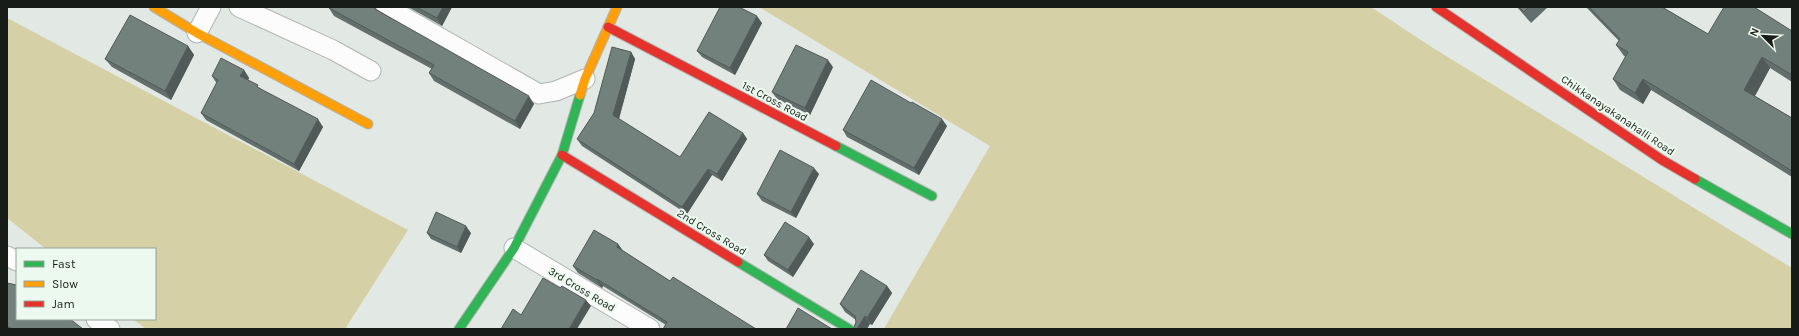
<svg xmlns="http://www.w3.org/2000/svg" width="1799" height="336" viewBox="0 0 1799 336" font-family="Karla,sans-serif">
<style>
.green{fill:#d5d0a5}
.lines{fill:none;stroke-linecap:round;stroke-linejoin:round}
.street-casing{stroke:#afb5b0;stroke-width:21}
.fast-casing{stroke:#afb5b0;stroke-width:11}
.slow-casing{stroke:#afb5b0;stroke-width:11}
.jam-casing{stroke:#afb5b0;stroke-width:11}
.street{stroke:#fbfcfb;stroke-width:19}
.fast{stroke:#30b455;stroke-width:9}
.slow{stroke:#ff9f0a;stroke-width:9}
.jam{stroke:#e5322d;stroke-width:9}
.wall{fill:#636f6c}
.shaded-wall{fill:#505a58}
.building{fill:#73817d;stroke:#505a58}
.labels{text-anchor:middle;stroke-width:4;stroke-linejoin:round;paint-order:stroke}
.street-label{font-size:11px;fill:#171c18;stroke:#ecf9ef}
</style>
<rect width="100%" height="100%" fill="#e2e8e3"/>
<path class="green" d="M 759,7 L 1371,7 L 1433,48 L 1792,268 L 1792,329 L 884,329 L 990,146 Z
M 7,18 L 408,230 L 345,329 L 146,329 L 133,319 L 155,319 L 155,249 L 46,249 L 7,218 Z"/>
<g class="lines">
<defs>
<path id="street" d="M 239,7 L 333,50 L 371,71
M 386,7 L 539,94 L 556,91 L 585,79
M 197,33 L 211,7
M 514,248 L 650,329
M 7,256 L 17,261
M 96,319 L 110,329"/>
<path id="fast" d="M 836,146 L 932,196
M 1695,179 L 1792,234
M 738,262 L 849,329
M 459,329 L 514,248 L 562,155 L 580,95"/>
<path id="slow" d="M 154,7 L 197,33 L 368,124
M 580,95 L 585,79 L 617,7"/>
<path id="jam" d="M 1436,7 L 1662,160 L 1695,179
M 608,27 L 836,146
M 562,155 L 738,262"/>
</defs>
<use href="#street" class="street-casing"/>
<use href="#fast" class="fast-casing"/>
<use href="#slow" class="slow-casing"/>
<use href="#jam" class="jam-casing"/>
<use href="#street" class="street"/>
<use href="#fast" class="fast"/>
<use href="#slow" class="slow"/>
<use href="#jam" class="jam"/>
</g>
<path class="wall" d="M 375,7 L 376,9 L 534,104 L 520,129 L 434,81 L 429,73 L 432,69 L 334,16 L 329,8 Z
M 408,7 L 452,7 L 442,26 Z
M 1517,7 L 1548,7 L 1531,23 Z
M 1586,7 L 1662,7 L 1708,34 L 1792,31 L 1792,82 L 1770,68 L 1755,96 L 1792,118 L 1792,177 L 1651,90 L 1643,104 L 1620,90 L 1613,79 L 1626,57 L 1624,56 L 1616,45 L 1619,41 Z
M 762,23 L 735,75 L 702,57 L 697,51 Z
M 188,46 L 194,55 L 171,100 L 112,67 L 105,59 Z
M 631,52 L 635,59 L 619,119 L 680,157 L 743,133 L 747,139 L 722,181 L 712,175 L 687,214 L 582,146 L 577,139 L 594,113 Z
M 833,67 L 810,115 L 777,99 L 772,92 Z
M 244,70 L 249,78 L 248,80 L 261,89 L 323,127 L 299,171 L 206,120 L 201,113 L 217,84 L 212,76 Z
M 911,103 L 947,126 L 919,175 L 847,137 L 843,130 Z
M 819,174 L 796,218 L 762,201 L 757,194 Z
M 427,233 L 471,233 L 461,253 L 431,239 Z
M 618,244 L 622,250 L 670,281 L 756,329 L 666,325 L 603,286 L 602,288 L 578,273 L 573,266 Z
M 814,244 L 793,277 L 768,261 L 764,255 Z
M 7,283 L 83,329 L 7,329 Z
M 887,286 L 892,293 L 872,325 L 870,324 L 854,327 L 856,322 L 856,320 L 845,312 L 840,304 Z"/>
<path class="shaded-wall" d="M 443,7 L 452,7 L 442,26 L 437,18 Z
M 757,16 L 762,23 L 735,75 L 730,68 Z
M 188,46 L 194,55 L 171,100 L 165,91 Z
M 631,52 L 635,59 L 618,122 L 613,115 Z
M 1762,57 L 1770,68 L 1752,101 L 1744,90 Z
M 828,60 L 833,67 L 810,115 L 805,108 Z
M 244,70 L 249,78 L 246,84 L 240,76 Z
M 1643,79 L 1651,90 L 1643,104 L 1635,93 Z
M 529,96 L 534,104 L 520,129 L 515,121 Z
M 318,119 L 323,127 L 299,171 L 294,164 Z
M 942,119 L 947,126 L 919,175 L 914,168 Z
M 743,133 L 747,139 L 722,181 L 717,174 Z
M 814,168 L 819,174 L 796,218 L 791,212 Z
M 708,169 L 712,175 L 687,214 L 682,207 Z
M 466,226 L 471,233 L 461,253 L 457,247 Z
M 809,237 L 814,244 L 793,277 L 788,270 Z
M 618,244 L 624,252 L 617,247 Z
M 597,279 L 603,286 L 602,288 L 597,280 Z
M 887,286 L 892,293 L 872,325 L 867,318 Z
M 586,300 L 591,306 L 577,329 L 569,329 Z
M 865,316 L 870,324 L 867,329 L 857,329 Z"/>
<path class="building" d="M 329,7 L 373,7 L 375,9 L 529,96 L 515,121 L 429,73 L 434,65 L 329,8 Z
M 416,7 L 443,7 L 437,18 Z
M 720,7 L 739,7 L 757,16 L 730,68 L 697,51 Z
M 1519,7 L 1529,7 L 1524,12 Z
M 1589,7 L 1662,7 L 1708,34 L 1724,7 L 1754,7 L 1792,31 L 1792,75 L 1762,57 L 1744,90 L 1792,118 L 1792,171 L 1643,79 L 1635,93 L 1613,79 L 1628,52 L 1616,45 L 1620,39 Z
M 130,15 L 188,46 L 165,91 L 105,59 Z
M 796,45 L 828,60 L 805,108 L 772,92 Z
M 612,47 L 631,52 L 613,115 L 680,157 L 709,112 L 743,133 L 717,174 L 708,169 L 682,207 L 577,139 L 594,113 Z
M 221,58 L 244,70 L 240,76 L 258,85 L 257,87 L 318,119 L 294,164 L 201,113 L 218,80 L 212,76 Z
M 871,80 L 911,103 L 912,102 L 942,119 L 914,168 L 843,130 Z
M 780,150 L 814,168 L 791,212 L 757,194 Z
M 436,212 L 466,226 L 457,247 L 427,233 Z
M 785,222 L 809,237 L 788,270 L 764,255 Z
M 594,230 L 618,244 L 617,247 L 670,281 L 673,277 L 756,329 L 663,329 L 667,322 L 597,279 L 597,280 L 573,266 Z
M 861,270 L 887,286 L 867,318 L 865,316 L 857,329 L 853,329 L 854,327 L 856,322 L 855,316 L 840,304 Z
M 543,278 L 560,288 L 562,286 L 586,300 L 569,329 L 501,329 L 513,309 L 521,315 Z
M 7,283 L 17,285 L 17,319 L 70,319 L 83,329 L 12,329 L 7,326 Z
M 798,308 L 832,329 L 786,329 Z"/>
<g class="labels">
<g class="street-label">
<text transform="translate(775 101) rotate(28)" y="4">1st Cross Road</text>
<text transform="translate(1618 115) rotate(34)" y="4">Chikkanayakanahalli Road</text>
<text transform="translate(712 232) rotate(31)" y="4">2nd Cross Road</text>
<text transform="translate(582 289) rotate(31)" y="4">3rd Cross Road</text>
</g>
</g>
<rect width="1799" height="336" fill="none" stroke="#171c18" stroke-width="16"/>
<rect x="16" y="248" width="140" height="72" fill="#ecf9ef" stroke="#97a199"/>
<rect x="24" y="261" width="20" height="6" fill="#30b455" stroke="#97a199"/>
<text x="52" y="268" font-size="12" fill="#171c18">Fast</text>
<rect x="24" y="281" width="20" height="6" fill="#ff9f0a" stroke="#97a199"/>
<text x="52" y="288" font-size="12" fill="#171c18">Slow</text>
<rect x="24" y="301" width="20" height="6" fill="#e5322d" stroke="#97a199"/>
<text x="52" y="308" font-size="12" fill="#171c18">Jam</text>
<g transform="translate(1763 36) rotate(294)" stroke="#ecf9ef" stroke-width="3" paint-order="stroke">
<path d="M0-3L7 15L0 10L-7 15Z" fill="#171c18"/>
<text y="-6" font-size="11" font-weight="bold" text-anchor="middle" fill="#171c18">N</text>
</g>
</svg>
